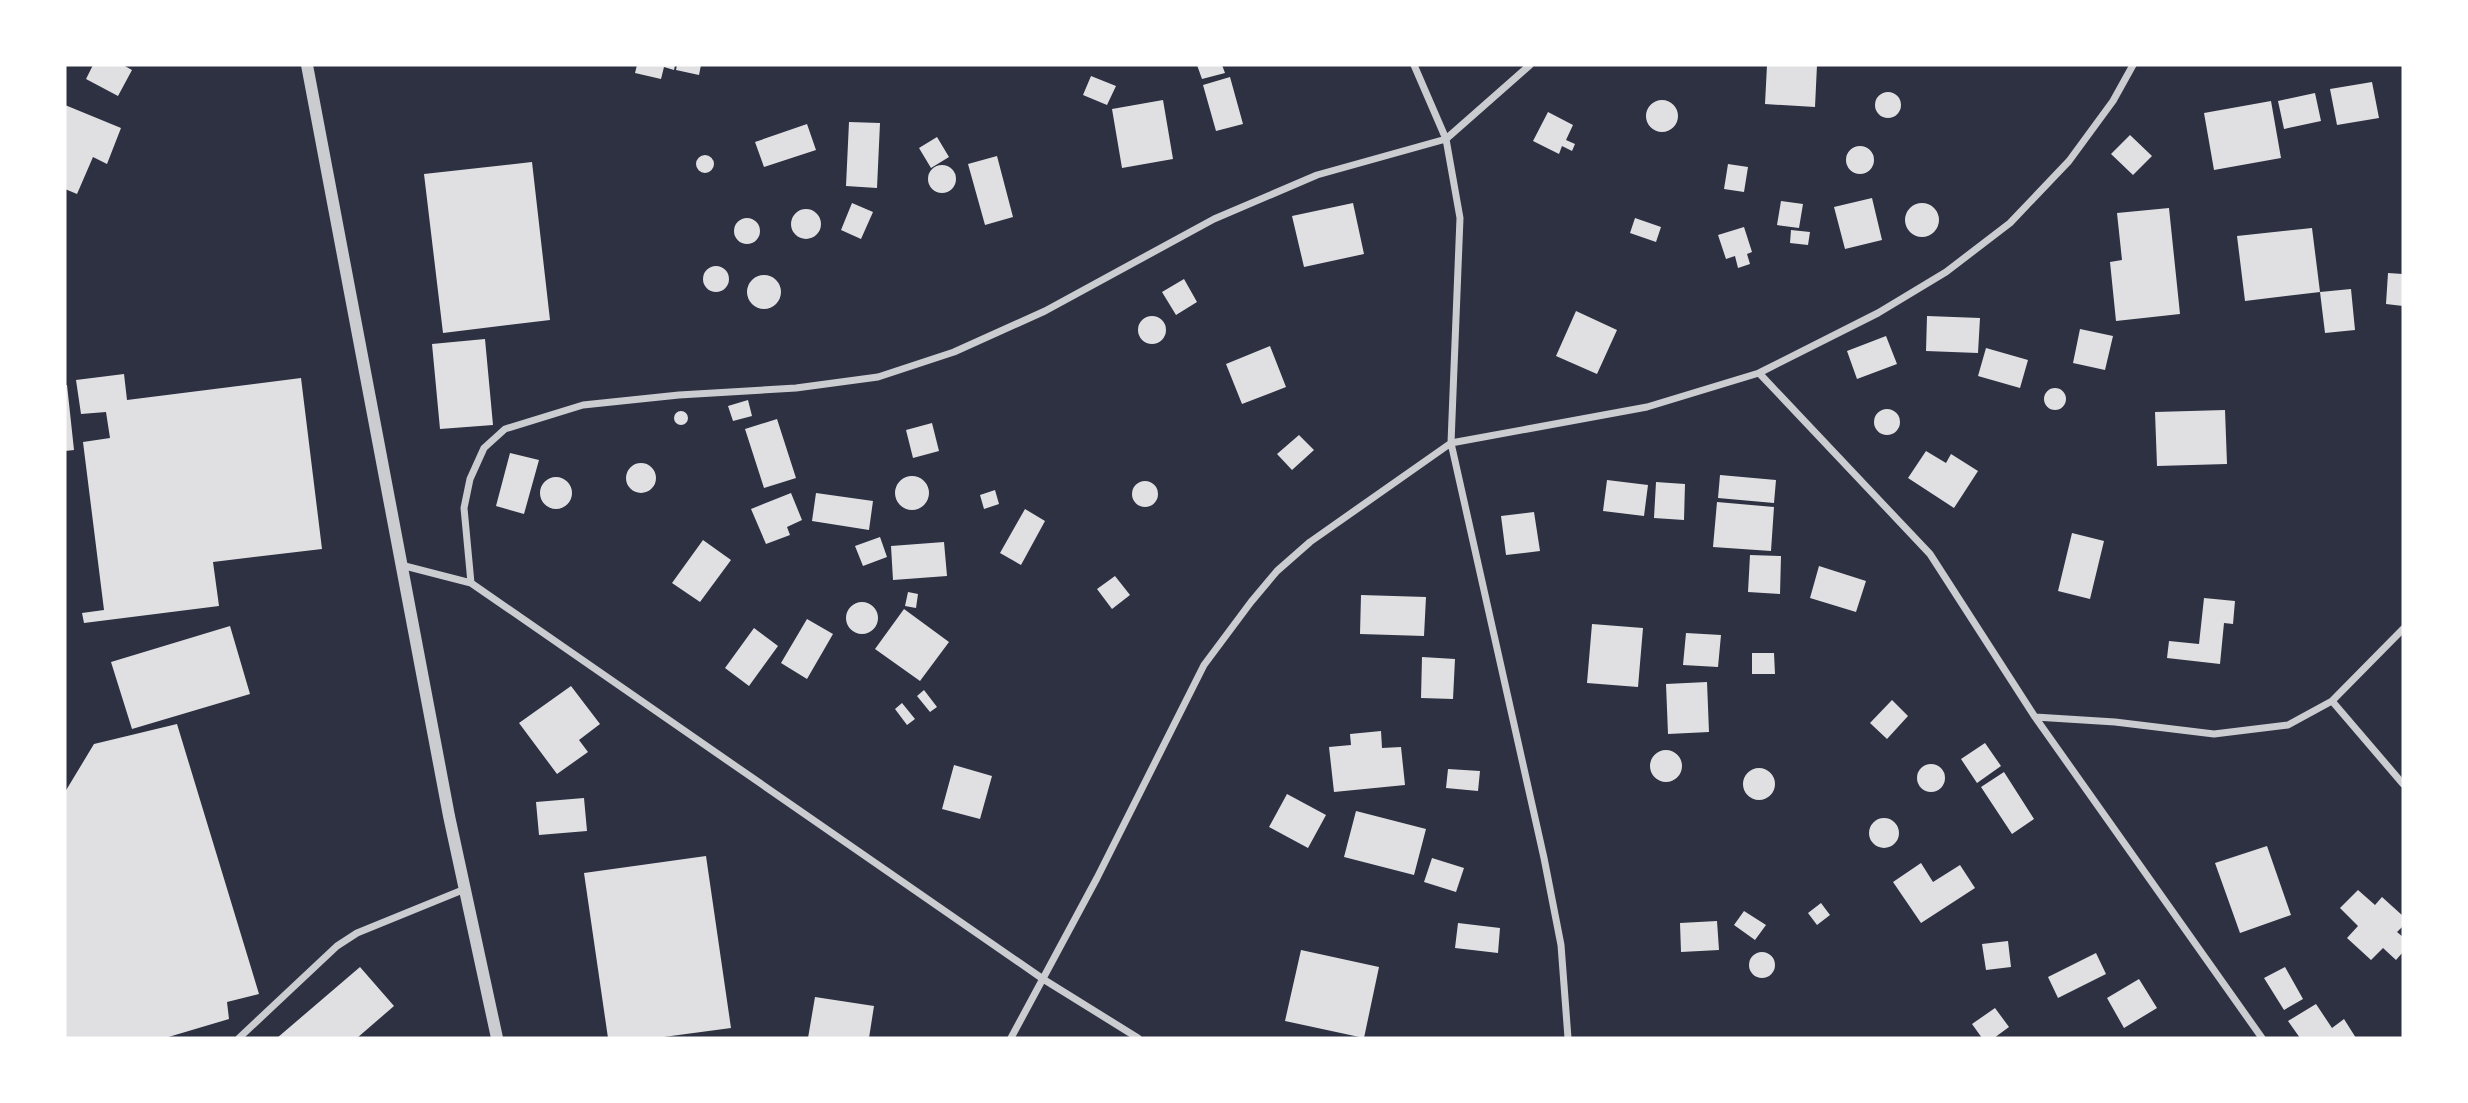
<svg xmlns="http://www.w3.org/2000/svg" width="2468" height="1103" viewBox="0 0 2468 1103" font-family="Signika,sans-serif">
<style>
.building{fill:#e0e0e3}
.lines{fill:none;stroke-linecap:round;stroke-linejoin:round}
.minor{stroke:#caccd0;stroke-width:7}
.tertiary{stroke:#caccd0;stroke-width:12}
</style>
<rect width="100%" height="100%" fill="#2d3142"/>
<path class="building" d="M 93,65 L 123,65 L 132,70 L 118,96 L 86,79 Z
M 637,65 L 675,65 L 674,70 L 664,67 L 661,79 L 635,73 Z
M 677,65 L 701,65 L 699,75 L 676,70 Z
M 1197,65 L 1222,65 L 1225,73 L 1202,79 Z
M 1767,65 L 1817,65 L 1815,107 L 1765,104 Z
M 1091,76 L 1116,86 L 1107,105 L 1083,95 Z
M 1230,77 L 1243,124 L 1216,131 L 1203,85 Z
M 2372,82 L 2379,118 L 2337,125 L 2330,89 Z
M1875 105a13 13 0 1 1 26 0a13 13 0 1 1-26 0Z
M 2315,93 L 2321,121 L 2284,129 L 2278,101 Z
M1646 116a16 16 0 1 1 32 0a16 16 0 1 1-32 0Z
M 1163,100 L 1173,159 L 1122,168 L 1112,109 Z
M 2271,101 L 2281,158 L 2214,170 L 2204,113 Z
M 65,105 L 121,128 L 107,164 L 93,157 L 77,194 L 65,189 Z
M 1548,112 L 1573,125 L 1566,140 L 1575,144 L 1572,151 L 1562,146 L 1559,154 L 1533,141 Z
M 849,122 L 880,123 L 877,188 L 846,186 Z
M 807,124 L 816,150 L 764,167 L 755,142 Z
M 2130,135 L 2152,156 L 2133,175 L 2111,154 Z
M 937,137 L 949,157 L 931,168 L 919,148 Z
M1846 160a14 14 0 1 1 28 0a14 14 0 1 1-28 0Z
M696 164a9 9 0 1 1 18 0a9 9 0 1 1-18 0Z
M 997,156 L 1013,217 L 985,225 L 968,164 Z
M 532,162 L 550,320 L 443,333 L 424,174 Z
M 1728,164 L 1748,167 L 1744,192 L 1724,189 Z
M928 179a14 14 0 1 1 28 0a14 14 0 1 1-28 0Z
M 1872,198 L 1882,240 L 1845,249 L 1834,207 Z
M 1781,201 L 1803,204 L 1799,228 L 1777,225 Z
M 852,203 L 873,212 L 861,239 L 841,230 Z
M 1353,203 L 1364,254 L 1304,267 L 1292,216 Z
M1905 220a17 17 0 1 1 34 0a17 17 0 1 1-34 0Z
M 2169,208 L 2180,314 L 2116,321 L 2110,262 L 2122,260 L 2117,213 Z
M791 224a15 15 0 1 1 30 0a15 15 0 1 1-30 0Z
M 1635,218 L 1661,227 L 1656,242 L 1630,233 Z
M734 231a13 13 0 1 1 26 0a13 13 0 1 1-26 0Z
M 1744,227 L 1752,252 L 1747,254 L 1750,264 L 1738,268 L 1735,256 L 1726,259 L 1718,235 Z
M 2312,228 L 2320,292 L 2351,289 L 2355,330 L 2325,333 L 2320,292 L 2245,301 L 2237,236 Z
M 1791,230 L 1810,232 L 1808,245 L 1790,243 Z
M703 279a13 13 0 1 1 26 0a13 13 0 1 1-26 0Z
M 2388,273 L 2403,274 L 2403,306 L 2386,304 Z
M747 292a17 17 0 1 1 34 0a17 17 0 1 1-34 0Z
M 1184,279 L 1197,302 L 1176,315 L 1162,292 Z
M 1576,311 L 1617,330 L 1597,374 L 1556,356 Z
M 1927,316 L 1980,318 L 1978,353 L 1926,351 Z
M1138 330a14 14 0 1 1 28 0a14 14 0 1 1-28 0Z
M 2080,329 L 2113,336 L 2105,370 L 2073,363 Z
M 1886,336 L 1897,364 L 1857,379 L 1847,351 Z
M 485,339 L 493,425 L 440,429 L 432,344 Z
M 1270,346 L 1286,387 L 1242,404 L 1226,364 Z
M 1986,348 L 2028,360 L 2020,388 L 1978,376 Z
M 124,374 L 127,400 L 301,378 L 322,549 L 213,562 L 219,606 L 84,623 L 82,613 L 104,610 L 83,442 L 110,438 L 106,412 L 81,414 L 76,380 Z
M 65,385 L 67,385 L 74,450 L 65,451 Z
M2044 399a11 11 0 1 1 22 0a11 11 0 1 1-22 0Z
M 748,400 L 752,416 L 733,421 L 728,406 Z
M1874 422a13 13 0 1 1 26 0a13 13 0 1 1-26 0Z
M 2225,410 L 2227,464 L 2157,466 L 2155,412 Z
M674 418a7 7 0 1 1 14 0a7 7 0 1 1-14 0Z
M 777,419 L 796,478 L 764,488 L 745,429 Z
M 932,423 L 939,451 L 913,458 L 906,430 Z
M 1299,435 L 1314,450 L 1292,470 L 1277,454 Z
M 1926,451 L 1946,463 L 1951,454 L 1978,471 L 1954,508 L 1908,478 Z
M 510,453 L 539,460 L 524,514 L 496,506 Z
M626 478a15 15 0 1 1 30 0a15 15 0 1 1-30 0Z
M 1720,475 L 1776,480 L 1774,503 L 1718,498 Z
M895 493a17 17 0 1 1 34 0a17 17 0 1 1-34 0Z
M540 493a16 16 0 1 1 32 0a16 16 0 1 1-32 0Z
M 1607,480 L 1648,485 L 1644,516 L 1603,511 Z
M1132 494a13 13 0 1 1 26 0a13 13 0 1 1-26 0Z
M 1656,482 L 1685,484 L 1684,520 L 1654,518 Z
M 995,490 L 999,504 L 984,509 L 980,495 Z
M 791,493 L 802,520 L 787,527 L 790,535 L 766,544 L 751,509 Z
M 816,493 L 873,501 L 869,530 L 812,521 Z
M 1717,502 L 1774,507 L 1771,551 L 1713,547 Z
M 1025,509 L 1045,521 L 1021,565 L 1000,553 Z
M 1534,512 L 1540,551 L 1506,555 L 1501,516 Z
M 2072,533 L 2104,541 L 2090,599 L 2058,591 Z
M 880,537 L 887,557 L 863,566 L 855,546 Z
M 703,540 L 731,560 L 700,602 L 672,583 Z
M 944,542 L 947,576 L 893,580 L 891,546 Z
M 1750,555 L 1781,556 L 1780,594 L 1748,592 Z
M 1819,566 L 1866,581 L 1856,612 L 1810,598 Z
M 1115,576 L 1130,595 L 1112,609 L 1097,589 Z
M 908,592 L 918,594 L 916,608 L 905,606 Z
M 1361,595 L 1426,597 L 1424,636 L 1360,634 Z
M 2204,598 L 2235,601 L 2233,624 L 2224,623 L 2220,664 L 2167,658 L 2169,641 L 2199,644 Z
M846 618a16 16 0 1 1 32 0a16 16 0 1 1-32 0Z
M 904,609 L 949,642 L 920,681 L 875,649 Z
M 807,619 L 833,634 L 807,679 L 781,663 Z
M 1592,624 L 1643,628 L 1638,687 L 1587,683 Z
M 230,626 L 250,694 L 132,729 L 111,662 Z
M 754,628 L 778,646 L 749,686 L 725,668 Z
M 1686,633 L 1721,635 L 1718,667 L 1683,665 Z
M 1752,653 L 1774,653 L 1775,674 L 1752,674 Z
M 1422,657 L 1455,659 L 1453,699 L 1421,698 Z
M 1707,682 L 1709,732 L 1668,734 L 1666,684 Z
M 571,686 L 600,724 L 579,740 L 588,752 L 557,774 L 519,723 Z
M 924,690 L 937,707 L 930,712 L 917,696 Z
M 1892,700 L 1908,716 L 1887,739 L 1870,723 Z
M 902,703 L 915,719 L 907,725 L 895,709 Z
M 177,724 L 259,994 L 227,1002 L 229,1019 L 165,1038 L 65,1038 L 65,792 L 94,744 Z
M 1381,731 L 1382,748 L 1401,747 L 1405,785 L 1334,792 L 1329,747 L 1351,745 L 1350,734 Z
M 1985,743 L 2001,766 L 1977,783 L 1961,759 Z
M1650 766a16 16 0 1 1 32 0a16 16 0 1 1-32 0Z
M1917 778a14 14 0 1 1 28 0a14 14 0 1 1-28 0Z
M 954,765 L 992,776 L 980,819 L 942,809 Z
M1743 784a16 16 0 1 1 32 0a16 16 0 1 1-32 0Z
M 1448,769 L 1480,771 L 1478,791 L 1446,788 Z
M 2004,772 L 2034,819 L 2012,834 L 1981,787 Z
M 1287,794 L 1326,815 L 1308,848 L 1269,827 Z
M 584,798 L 587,831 L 539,835 L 536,802 Z
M 1356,811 L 1426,829 L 1414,875 L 1344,857 Z
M1869 833a15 15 0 1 1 30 0a15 15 0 1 1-30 0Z
M 2267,846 L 2291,915 L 2240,933 L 2215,863 Z
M 706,856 L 731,1028 L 656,1038 L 608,1038 L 584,873 Z
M 1432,858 L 1464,868 L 1456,892 L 1424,882 Z
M 1921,863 L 1933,882 L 1960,865 L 1975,888 L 1921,923 L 1893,882 Z
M 2358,890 L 2375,905 L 2382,897 L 2403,916 L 2403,926 L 2397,932 L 2403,937 L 2403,952 L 2396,960 L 2383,948 L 2371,960 L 2347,938 L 2358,926 L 2340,908 Z
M 1821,903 L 1830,915 L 1817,925 L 1808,913 Z
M 1744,911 L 1766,925 L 1755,940 L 1734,925 Z
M 1717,921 L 1719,950 L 1681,952 L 1680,923 Z
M 1458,923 L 1500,928 L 1498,953 L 1455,948 Z
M 2008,941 L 2011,967 L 1986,970 L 1982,944 Z
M 1301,950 L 1379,967 L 1364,1038 L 1285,1021 Z
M1749 965a13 13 0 1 1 26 0a13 13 0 1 1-26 0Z
M 2096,953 L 2106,974 L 2058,998 L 2048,977 Z
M 360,967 L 394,1006 L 357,1038 L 277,1038 Z
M 2285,967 L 2303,999 L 2284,1010 L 2264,978 Z
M 2139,979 L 2157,1008 L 2124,1028 L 2107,998 Z
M 815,997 L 874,1006 L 869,1038 L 808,1038 Z
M 2316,1004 L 2332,1028 L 2344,1019 L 2356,1038 L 2300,1038 L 2288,1021 Z
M 1995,1008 L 2009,1027 L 1994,1038 L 1982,1038 L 1972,1024 Z"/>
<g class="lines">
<path class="minor" d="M 1414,65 L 1446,139 L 1460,218 L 1451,443 L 1544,858 L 1561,945 L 1568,1038
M 1759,373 L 1930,554 L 2035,717 L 2262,1038
M 401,565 L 471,583 L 1043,979 L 1138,1038
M 471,583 L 464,508 L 470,479 L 484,448 L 505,429 L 583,405 L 679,395 L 796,388 L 878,377 L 954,352 L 1045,311 L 1214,219 L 1317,175 L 1446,139 L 1530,65
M 2332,701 L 2403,784
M 2035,717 L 2115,722 L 2214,734 L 2288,725 L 2332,701 L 2403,629
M 239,1038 L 337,946 L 357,933 L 465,889
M 1011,1038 L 1097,878 L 1204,665 L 1251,602 L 1277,571 L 1310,542 L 1451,443 L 1647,407 L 1759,373 L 1878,313 L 1946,272 L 2010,223 L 2069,161 L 2113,101 L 2133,65"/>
<path class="tertiary" d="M 307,65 L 449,816 L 497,1038"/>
</g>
<rect width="2468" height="1103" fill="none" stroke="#ffffff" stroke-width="133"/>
</svg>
